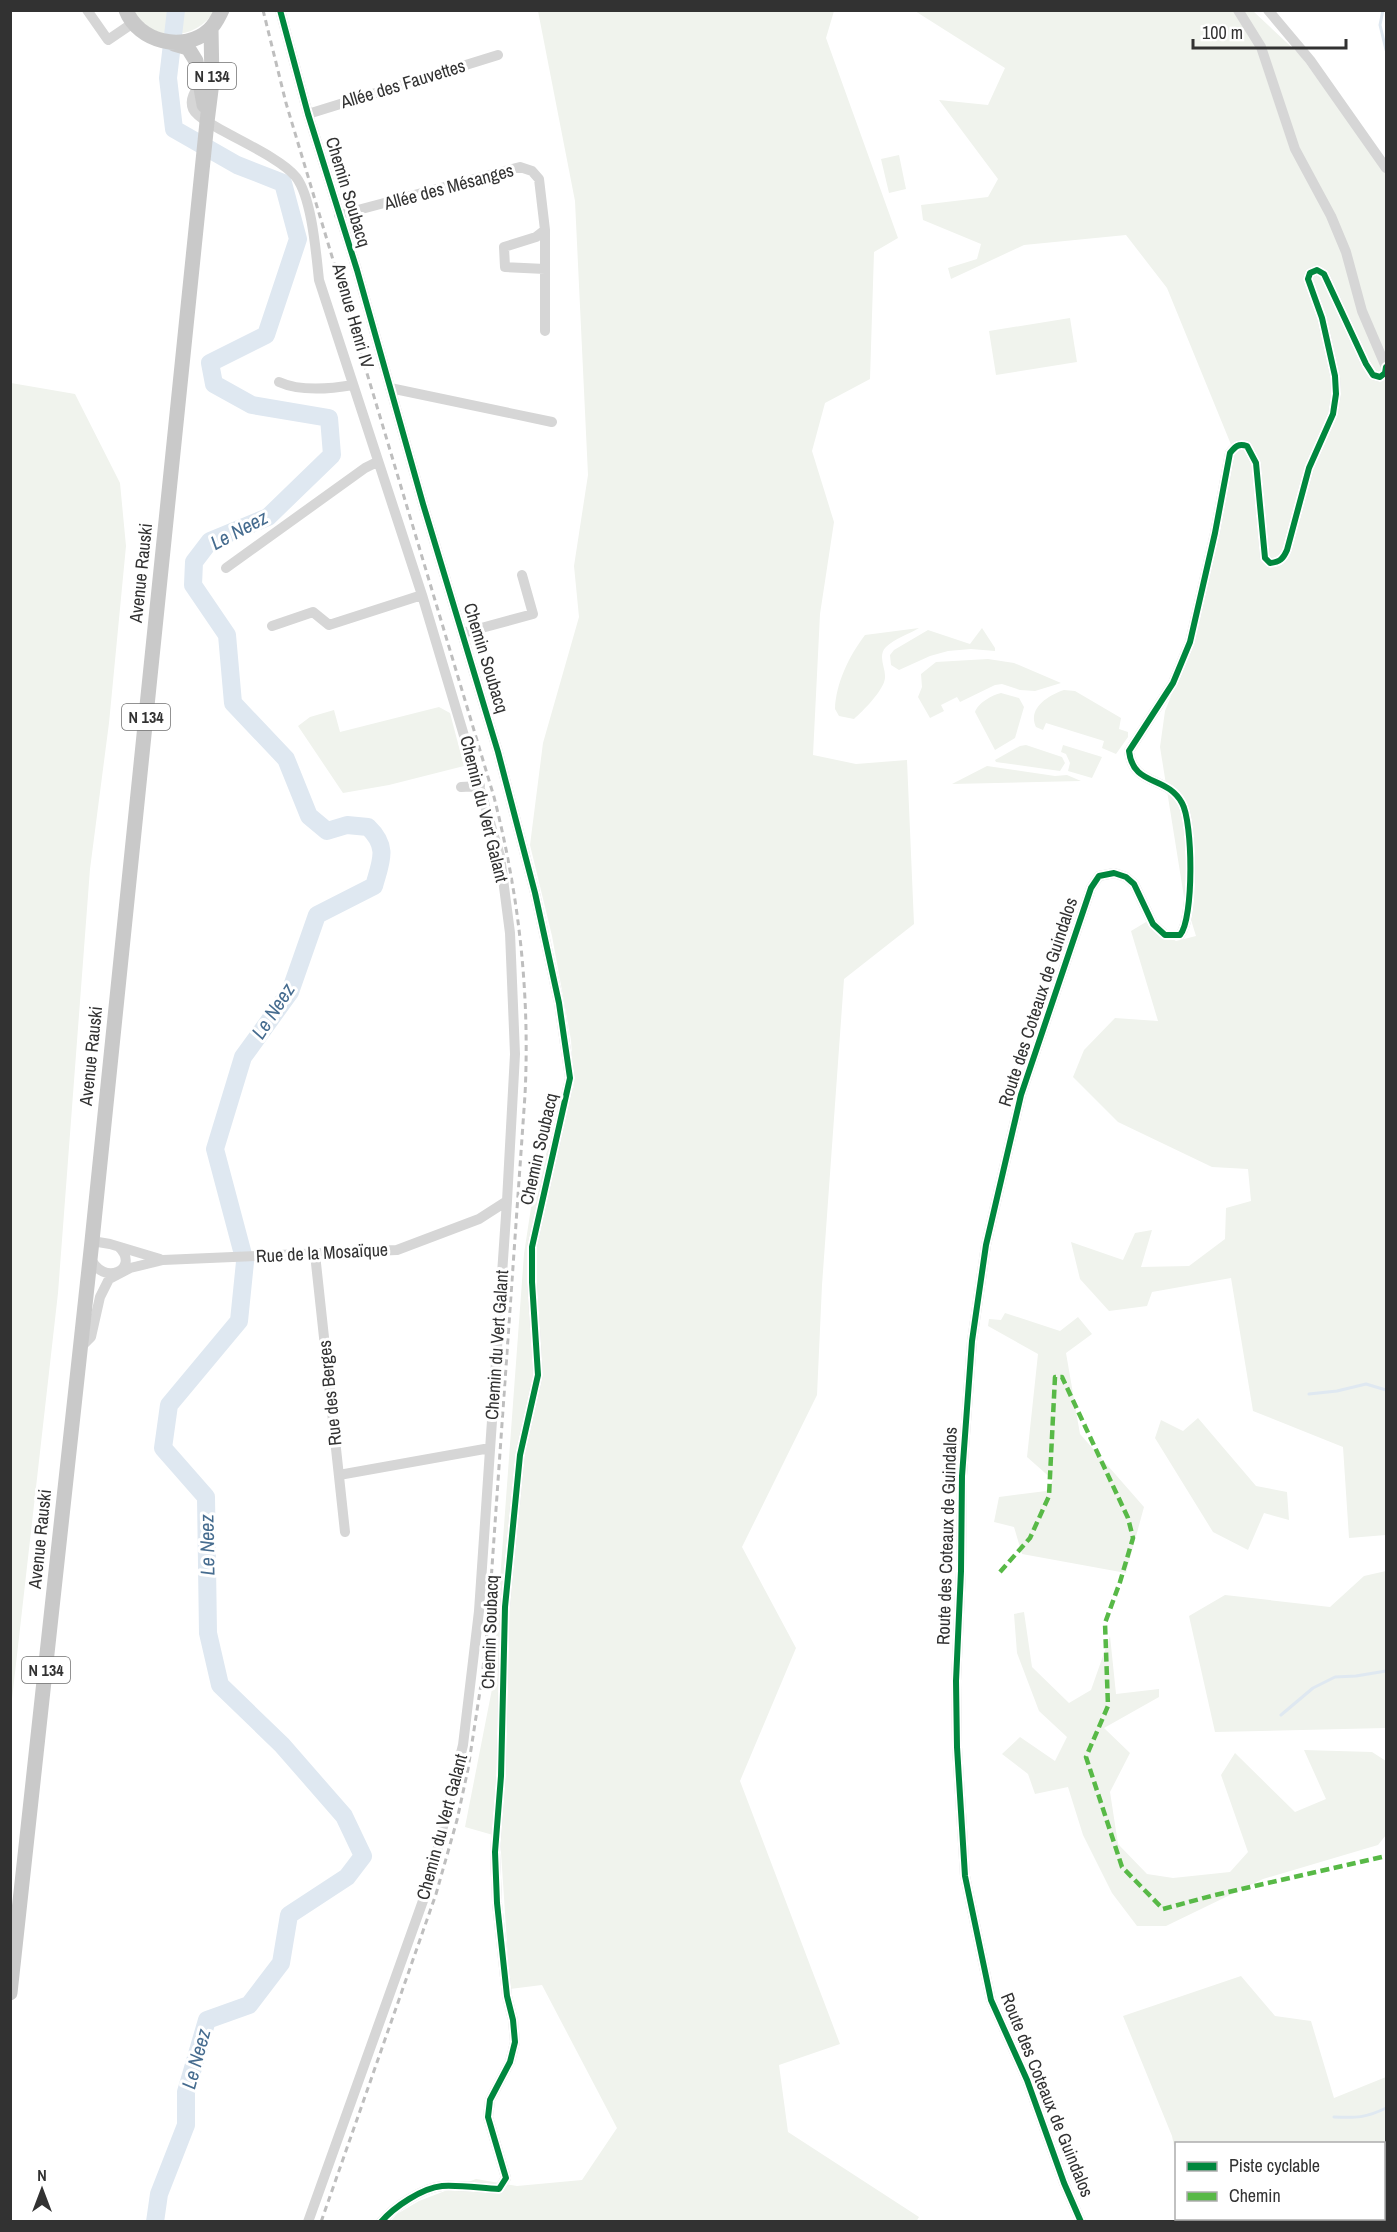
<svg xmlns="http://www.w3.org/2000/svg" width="1397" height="2232" viewBox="0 0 1397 2232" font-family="'Archivo Narrow',sans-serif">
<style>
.green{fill:#f0f3ed}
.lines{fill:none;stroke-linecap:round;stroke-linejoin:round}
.stream{stroke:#dfe8f1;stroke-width:3}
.river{stroke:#dfe8f1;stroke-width:18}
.minor{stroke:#d6d6d6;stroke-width:10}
.primary{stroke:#c9c9c9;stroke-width:15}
.rail{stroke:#bebebe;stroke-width:3;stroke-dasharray:6 4.5;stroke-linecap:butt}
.quiet{stroke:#58b947;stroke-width:4.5;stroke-dasharray:9 4.5;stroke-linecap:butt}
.cycleway-casing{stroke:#fff;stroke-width:10}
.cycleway{stroke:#00873e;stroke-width:6}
.labels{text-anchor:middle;stroke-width:6;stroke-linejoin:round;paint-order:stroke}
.shield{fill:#fff;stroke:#707070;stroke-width:1.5}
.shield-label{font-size:16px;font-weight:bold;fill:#323232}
.street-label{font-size:18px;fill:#323232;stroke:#fff}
.water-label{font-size:20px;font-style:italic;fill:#466c8f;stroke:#fff}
</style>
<rect width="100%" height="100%" fill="#fff"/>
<path class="green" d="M 134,11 L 214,11 C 197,41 151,43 134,11 Z
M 538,11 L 834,11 L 826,38 L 898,238 L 874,252 L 870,379 L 825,403 L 812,451 L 834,522 L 820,614 L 813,755 L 856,764 L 907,760 L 914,924 L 844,979 L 822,1285 L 817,1395 L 742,1547 L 796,1648 L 740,1781 L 840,2044 L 779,2065 L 788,2132 L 919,2217 L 916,2222 L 390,2222 L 397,2214 L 419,2201 L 476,2179 L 517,2186 L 582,2180 L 617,2128 L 542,1985 L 510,1989 L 500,1837 L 465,1827 L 492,1689 L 524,1254 L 535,1181 L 574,1086 L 571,1040 L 552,936 L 530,845 L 543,743 L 579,617 L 574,566 L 588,475 L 575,201 Z
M 915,11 L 1253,11 L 1300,55 L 1386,173 L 1386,1535 L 1349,1538 L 1343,1447 L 1253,1411 L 1231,1278 L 1152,1292 L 1147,1306 L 1109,1311 L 1080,1279 L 1071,1242 L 1123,1260 L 1135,1233 L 1152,1230 L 1141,1267 L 1189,1266 L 1225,1239 L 1226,1208 L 1251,1201 L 1248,1169 L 1212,1167 L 1118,1122 L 1073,1077 L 1084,1050 L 1115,1018 L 1158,1021 L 1131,931 L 1146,922 L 1176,941 L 1196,936 L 1184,897 L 1160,747 L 1165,711 L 1199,626 L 1232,447 L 1167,288 L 1126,235 L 1024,245 L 951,279 L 948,268 L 977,259 L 981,244 L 923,220 L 921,205 L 988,197 L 998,179 L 939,100 L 988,105 L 1005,68 Z
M 899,155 L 906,189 L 889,193 L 881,159 Z
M 1070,318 L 1077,362 L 996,375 L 989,331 Z
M 11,383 L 75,394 L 120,483 L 126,546 L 109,723 L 90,869 L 58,1293 L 11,1708 Z
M 919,628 C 909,634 894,639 886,647 C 877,656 886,668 885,678 C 884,690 863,711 854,719 L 839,716 L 835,709 C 836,683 849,656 865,635 Z
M 982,628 L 995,648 L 995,651 L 971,649 L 948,651 L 930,656 L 899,670 L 891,665 L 890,655 L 894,650 L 928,630 L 970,644 Z
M 988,659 L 1014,663 L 1061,683 L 1035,691 L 1020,690 L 1002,684 L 995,685 L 960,702 L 957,697 L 941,705 L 944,711 L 930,718 L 918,697 L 922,687 L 921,674 L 936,662 Z
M 1064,690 L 1075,691 L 1121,718 L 1119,729 L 1128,732 L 1128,737 L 1116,754 L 1102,748 L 1104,741 L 1046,723 L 1043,730 L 1036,727 C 1027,708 1049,695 1064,690 Z
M 1001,693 L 1019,698 L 1024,707 L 1015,738 L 995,750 L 975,712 C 978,703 992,695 1001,693 Z
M 439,707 L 450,713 L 464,766 L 389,785 L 343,793 L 298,726 L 310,717 L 334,710 L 340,732 Z
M 1026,745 L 1062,757 L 1065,763 L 1060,771 L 996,762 L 995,760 L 1020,746 Z
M 1063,745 L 1102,757 L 1092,778 L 1068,771 L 1070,763 L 1066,754 L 1061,752 Z
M 987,766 L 1055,776 L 1067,775 L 1081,781 L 952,784 Z
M 1005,1313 L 1060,1331 L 1078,1317 L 1092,1334 L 1066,1353 L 1080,1434 L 1144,1507 L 1126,1573 L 1022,1554 L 1014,1527 L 994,1522 L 999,1497 L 1046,1491 L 1053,1480 L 1027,1457 L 1038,1354 L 988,1326 L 989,1319 L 1001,1320 Z
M 1198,1418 L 1256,1486 L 1287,1492 L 1289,1520 L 1264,1513 L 1248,1550 L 1213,1532 L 1155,1438 L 1161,1420 L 1183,1431 Z
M 1386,1571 L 1386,1728 L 1215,1732 L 1189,1616 L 1225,1595 L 1330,1607 L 1364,1576 Z
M 1024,1612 L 1032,1667 L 1069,1703 L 1091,1690 L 1110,1636 L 1116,1694 L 1159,1689 L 1159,1697 L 1104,1728 L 1130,1753 L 1110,1792 L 1118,1844 L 1147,1874 L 1173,1878 L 1230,1872 L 1248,1852 L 1221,1775 L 1235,1753 L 1295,1812 L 1326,1799 L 1304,1750 L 1372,1752 L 1386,1761 L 1386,1835 L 1378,1845 L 1263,1879 L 1166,1926 L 1137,1926 L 1112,1893 L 1083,1835 L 1068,1787 L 1035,1794 L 1028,1774 L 1002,1754 L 1020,1737 L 1055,1761 L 1067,1737 L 1039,1711 L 1017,1653 L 1014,1614 Z
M 1241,1976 L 1275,2016 L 1311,2021 L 1334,2098 L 1386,2077 L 1386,2161 L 1384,2163 L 1384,2144 L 1176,2144 L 1176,2155 L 1172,2136 L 1123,2016 Z
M 1190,2219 L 1190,2218 L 1344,2219 L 1343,2222 L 1191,2222 Z"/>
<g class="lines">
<path class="stream" d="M 1383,10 L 1380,25 L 1386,50
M 1309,1394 L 1337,1391 L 1366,1384 L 1386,1390
M 1281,1715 L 1313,1688 L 1335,1677 L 1356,1676 L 1386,1671
M 1334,2117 C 1356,2118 1366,2118 1386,2108"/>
<path class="river" d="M 155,2222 L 159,2194 L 186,2125 L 186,2092 L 207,2020 L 249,2005 L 281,1963 L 289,1915 L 347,1877 L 363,1856 L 344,1816 L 282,1745 L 220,1685 L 208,1633 L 206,1497 L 163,1448 L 169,1405 L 239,1321 L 245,1262 L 215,1149 L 243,1057 L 290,992 L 317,915 L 374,886 C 381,861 389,847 368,827 L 347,825 L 327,831 L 309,816 L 286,759 L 233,703 L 227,635 L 193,585 L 194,562 L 210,541 L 268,517 L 332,455 L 329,418 L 252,405 L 214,384 L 210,363 L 266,335 L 298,239 L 283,183 L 237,165 L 174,129 L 168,78 L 176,10"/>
<path class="minor" d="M 87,10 L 108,40 L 133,23
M 280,10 L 308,114 L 357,270 L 423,504 L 498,752 L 535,893 L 559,1003 L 570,1078 L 532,1247 L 532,1282 L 538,1375 L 520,1455 L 505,1607 L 501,1776 L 495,1852 L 497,1903 L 507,1996 L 513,2020 L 515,2042 L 510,2062 L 490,2100 L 488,2117 L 506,2178 L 499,2189 C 480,2188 461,2185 442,2186 C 422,2188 394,2207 381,2222
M 1238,10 L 1261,47 L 1295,149 L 1331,216 L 1346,252 L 1362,311 L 1386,367
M 1268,10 L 1310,60 L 1386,168
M 201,84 C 195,91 189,99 193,109 C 201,126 276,152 296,177 C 312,198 316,253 319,280 L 422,595 L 500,856 L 510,933 L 515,1054 L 507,1201 L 479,1611 L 463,1745 L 429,1884 L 308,2222
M 308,114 L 498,55
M 339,215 L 520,167 L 532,171 L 539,179 L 545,230 L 545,331
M 545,230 L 536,237 L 504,247 L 505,267 L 545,269
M 279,382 C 301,392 330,389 353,385
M 390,388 L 552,422
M 226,568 L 365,468 L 377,462
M 272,626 L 313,612 L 329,625 L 422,595
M 463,633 L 533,614 L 522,575
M 461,787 L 480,786
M 92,1241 L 110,1244 L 160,1259
M 315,1254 L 345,1532
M 90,1257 C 103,1288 141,1269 119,1247
M 81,1347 L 91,1337 L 100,1297 L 109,1279 L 130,1268 L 163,1260 L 397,1250 L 479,1219 L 507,1201
M 339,1475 L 490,1448
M 1081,2222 L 1064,2183 L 1027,2080 L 991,2000 L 965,1876 L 957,1747 L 956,1681 L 961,1571 L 962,1476 L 972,1341 L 986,1245 L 1021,1095 L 1091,888 L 1099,876 L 1114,873 L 1126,877 L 1134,884 L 1153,924 L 1165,935 L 1180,935 C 1194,919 1193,822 1182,803 C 1167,775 1133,787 1129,751 L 1173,683 L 1190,642 L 1215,533 L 1230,453 C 1235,447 1238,443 1247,446 L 1256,463 L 1265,558 L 1270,563 C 1280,562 1283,559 1287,550 L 1309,468 L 1333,414 L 1336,394 L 1335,376 L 1322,318 L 1308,279 L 1310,273 L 1317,270 L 1324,274 L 1366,364 L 1373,375 L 1380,377 L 1385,373 L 1386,367"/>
<path class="primary" d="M 126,10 C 138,42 184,53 209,30 C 215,25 218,18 222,10
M 174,44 L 188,48 L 196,61 L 204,105
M 10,1993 L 92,1241 L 207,122 L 212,82 L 211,29"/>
<path class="rail" d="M 263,10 L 286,103 L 494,797 C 519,895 530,994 525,1095 L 488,1624 L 482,1678 L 468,1769 L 457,1820 L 436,1894 L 321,2222"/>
<path class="quiet" d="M 1000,1572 L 1030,1538 L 1049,1496 L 1055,1377 L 1062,1377 L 1128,1518 L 1133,1538 L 1120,1582 L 1105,1623 L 1108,1706 L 1086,1757 L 1122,1867 L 1163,1909 L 1211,1896 L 1386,1856"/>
<defs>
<path id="cycleway" d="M 280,10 L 308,114 L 357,270 L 423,504 L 498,752 L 535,893 L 559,1003 L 570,1078 L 532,1247 L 532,1282 L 538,1375 L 520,1455 L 505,1607 L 501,1776 L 495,1852 L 497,1903 L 507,1996 L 513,2020 L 515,2042 L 510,2062 L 490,2100 L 488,2117 L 506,2178 L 499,2189 C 480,2188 461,2185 442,2186 C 422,2188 394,2207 381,2222
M 1081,2222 L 1064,2183 L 1027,2080 L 991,2000 L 965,1876 L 957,1747 L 956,1681 L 961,1571 L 962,1476 L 972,1341 L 986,1245 L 1021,1095 L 1091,888 L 1099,876 L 1114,873 L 1126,877 L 1134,884 L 1153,924 L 1165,935 L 1180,935 C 1194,919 1193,822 1182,803 C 1167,775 1133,787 1129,751 L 1173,683 L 1190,642 L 1215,533 L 1230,453 C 1235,447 1238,443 1247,446 L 1256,463 L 1265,558 L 1270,563 C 1280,562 1283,559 1287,550 L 1309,468 L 1333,414 L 1336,394 L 1335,376 L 1322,318 L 1308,279 L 1310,273 L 1317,270 L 1324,274 L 1366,364 L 1373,375 L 1380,377 L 1385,373 L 1386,367"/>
</defs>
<use href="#cycleway" class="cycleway-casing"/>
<use href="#cycleway" class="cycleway"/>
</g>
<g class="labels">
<g class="shield">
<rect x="188" y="63" width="48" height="26" rx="4.5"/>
<rect x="122" y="704" width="48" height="26" rx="4.5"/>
<rect x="22" y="1657" width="48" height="26" rx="4.5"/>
</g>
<g class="shield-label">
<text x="212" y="82">N 134</text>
<text x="146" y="723">N 134</text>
<text x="46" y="1676">N 134</text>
</g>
<g class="street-label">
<text transform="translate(403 84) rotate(-17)" y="6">Allée des Fauvettes</text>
<text transform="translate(449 187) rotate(-15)" y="6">Allée des Mésanges</text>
<text transform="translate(348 192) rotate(73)" y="6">Chemin Soubacq</text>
<text transform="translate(353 316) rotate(74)" y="6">Avenue Henri IV</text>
<text transform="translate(141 573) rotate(-84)" y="6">Avenue Rauski</text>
<text transform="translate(486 658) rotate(73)" y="6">Chemin Soubacq</text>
<text transform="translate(484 809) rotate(76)" y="6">Chemin du Vert Galant</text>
<text transform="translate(1038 1002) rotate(-72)" y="6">Route des Coteaux de Guindalos</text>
<text transform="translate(91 1056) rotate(-84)" y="6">Avenue Rauski</text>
<text transform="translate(539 1149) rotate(-77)" y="6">Chemin Soubacq</text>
<text transform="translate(322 1253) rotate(-3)" y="6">Rue de la Mosaïque</text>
<text transform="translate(497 1345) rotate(-86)" y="6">Chemin du Vert Galant</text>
<text transform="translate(330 1393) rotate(-96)" y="6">Rue des Berges</text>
<text transform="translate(947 1536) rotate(-88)" y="6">Route des Coteaux de Guindalos</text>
<text transform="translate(40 1539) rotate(-84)" y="6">Avenue Rauski</text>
<text transform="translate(490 1632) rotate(-88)" y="6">Chemin Soubacq</text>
<text transform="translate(442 1827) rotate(-75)" y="6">Chemin du Vert Galant</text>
<text transform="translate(1047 2095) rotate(68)" y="6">Route des Coteaux de Guindalos</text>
</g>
<g class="water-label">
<text transform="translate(239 530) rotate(-28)" y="7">Le Neez</text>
<text transform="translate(273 1011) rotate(-57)" y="7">Le Neez</text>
<text transform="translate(207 1545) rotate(-91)" y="7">Le Neez</text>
<text transform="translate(196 2059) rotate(-75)" y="7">Le Neez</text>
</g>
</g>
<rect width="1397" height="2232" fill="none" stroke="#323232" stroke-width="24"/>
<rect x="1175" y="2142" width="210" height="78" fill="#ffffff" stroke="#adadad" stroke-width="1.5"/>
<rect x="1187" y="2162" width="30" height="9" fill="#00873e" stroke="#adadad" stroke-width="1.5"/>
<text x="1229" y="2172" font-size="18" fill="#323232">Piste cyclable</text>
<rect x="1187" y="2192" width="30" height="9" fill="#58b947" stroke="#adadad" stroke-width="1.5"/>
<text x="1229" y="2202" font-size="18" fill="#323232">Chemin</text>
<g transform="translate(42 2190)" stroke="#ffffff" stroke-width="4.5" paint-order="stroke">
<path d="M0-4.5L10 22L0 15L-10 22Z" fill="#323232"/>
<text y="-9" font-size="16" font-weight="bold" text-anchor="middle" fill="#323232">N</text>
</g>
<path d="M1193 39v9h153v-9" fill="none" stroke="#323232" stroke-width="3"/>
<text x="1202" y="39" font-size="18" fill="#323232" stroke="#ffffff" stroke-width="4.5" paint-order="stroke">100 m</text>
</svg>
